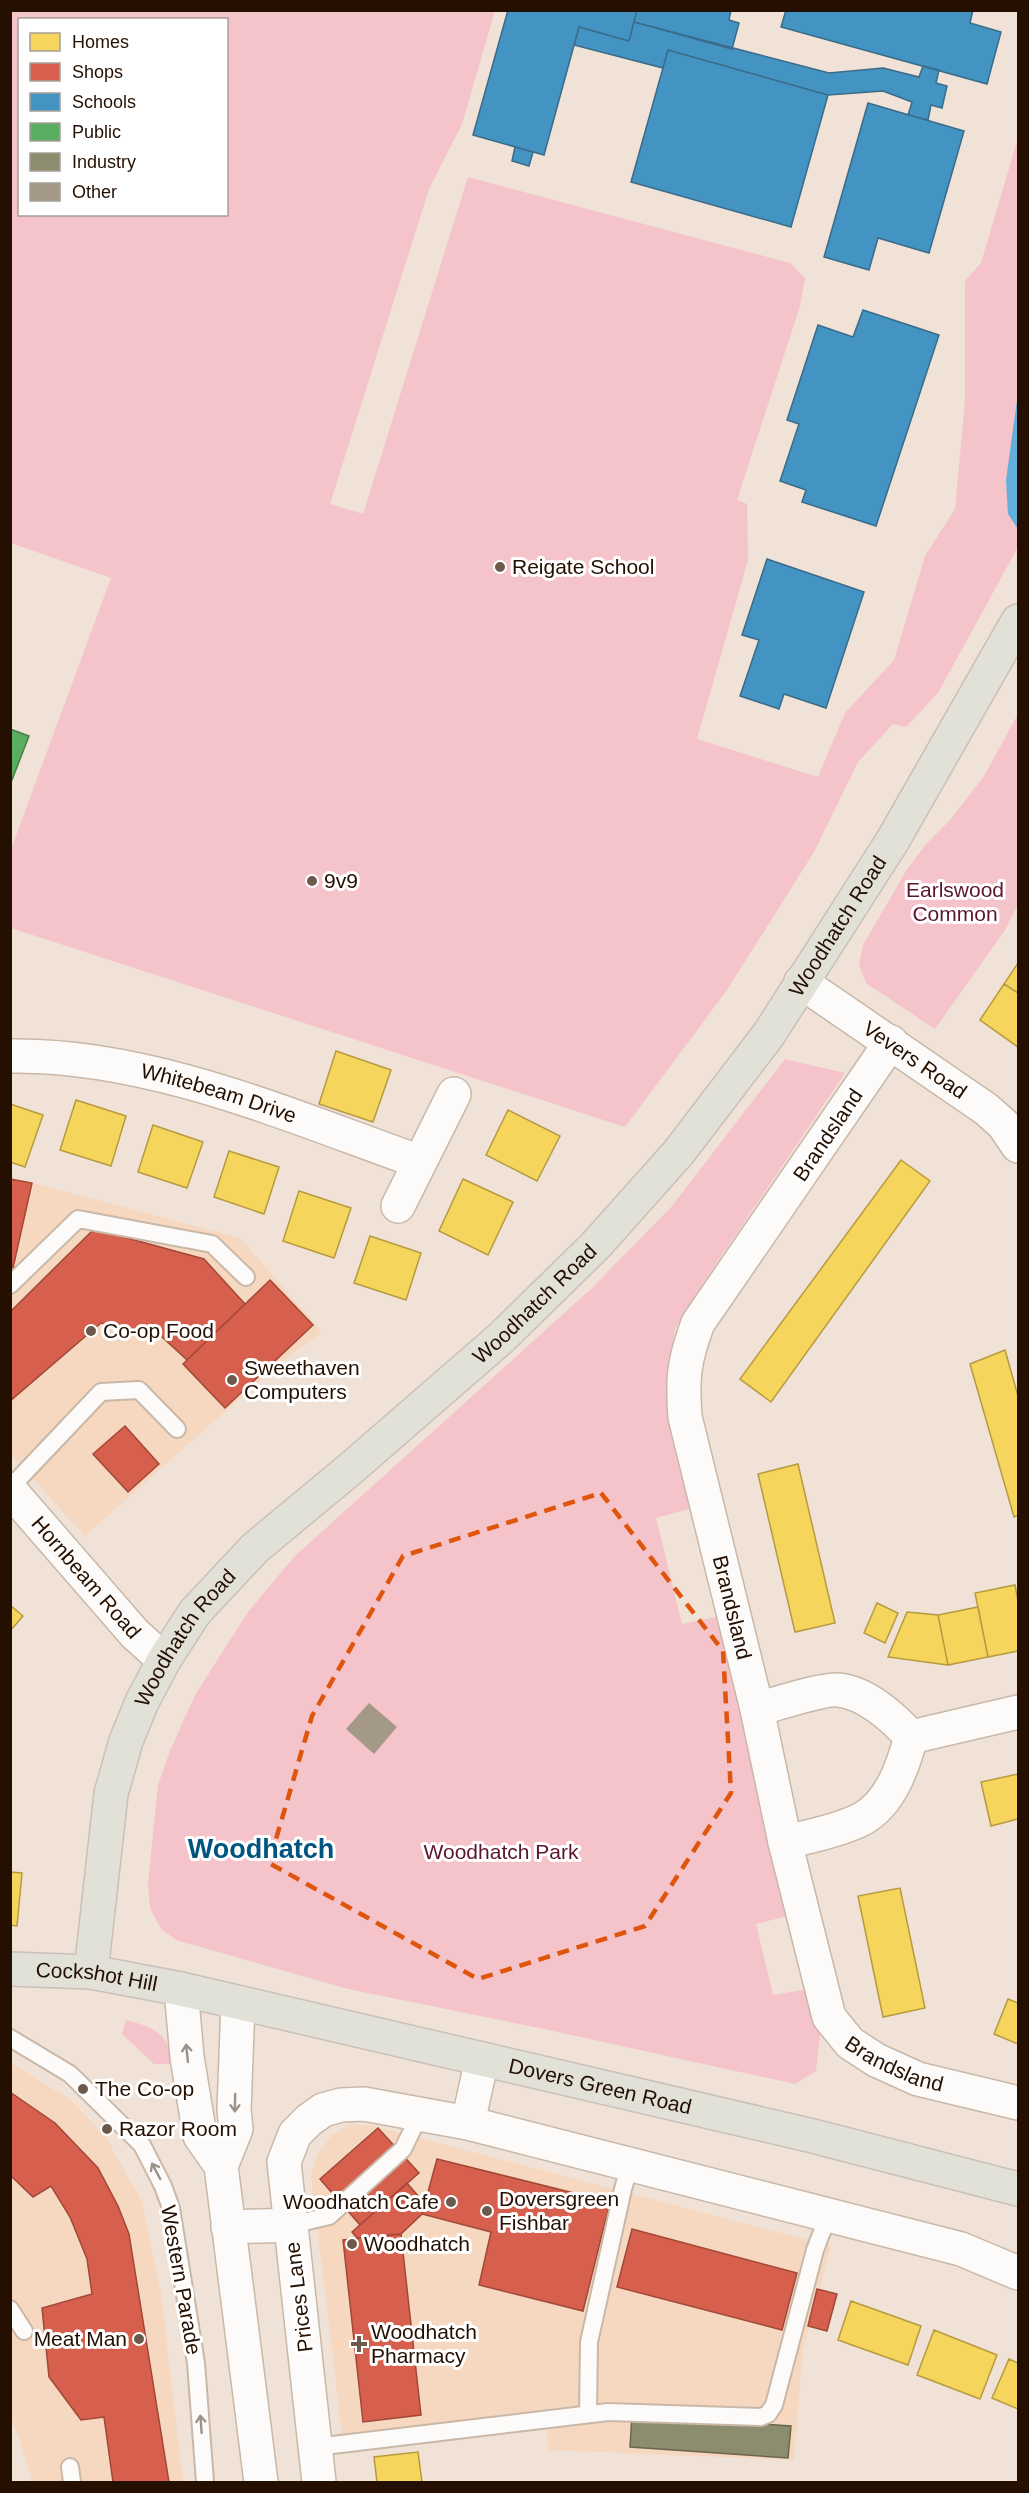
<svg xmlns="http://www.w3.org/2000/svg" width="1029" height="2493" viewBox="0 0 1029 2493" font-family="Helvetica,sans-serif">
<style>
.built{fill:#f6d8c0}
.green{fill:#f5c3ca;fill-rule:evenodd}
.water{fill:#63afdc}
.homes{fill:#f6d55c;stroke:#b79a40;stroke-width:1.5}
.shops{fill:#d6604d;stroke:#a14836;stroke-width:1.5}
.schools{fill:#4393c3;stroke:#3a6b88;stroke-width:1.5}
.public{fill:#5aae61;stroke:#4a7e44;stroke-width:1.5}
.industry{fill:#8c8c6e;stroke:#6d664d;stroke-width:1.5}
.building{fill:#a49887}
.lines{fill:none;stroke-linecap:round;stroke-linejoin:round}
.lane-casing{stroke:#c9b8a8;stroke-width:20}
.street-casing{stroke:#c9b8a8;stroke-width:36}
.secondary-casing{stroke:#c9b8a8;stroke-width:36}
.primary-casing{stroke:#c9c0b9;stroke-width:36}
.lane{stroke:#fdfbf9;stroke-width:16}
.street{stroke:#fdfbf9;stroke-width:33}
.secondary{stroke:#fdfbf9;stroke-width:33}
.primary{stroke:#e2e1d8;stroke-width:33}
.oneway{stroke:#9b9189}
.marked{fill:none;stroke:#de550b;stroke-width:4.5;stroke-dasharray:12 8;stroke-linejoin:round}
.poi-dot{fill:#6b594b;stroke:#fff;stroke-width:2}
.labels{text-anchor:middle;stroke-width:6;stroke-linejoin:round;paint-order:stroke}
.poi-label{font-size:21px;fill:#240f00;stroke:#fff;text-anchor:start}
.park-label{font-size:21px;fill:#5a1530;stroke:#fff}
.street-label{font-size:21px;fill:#240f00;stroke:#fff}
.district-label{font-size:27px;font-weight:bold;fill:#005480;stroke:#fff}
</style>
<rect width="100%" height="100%" fill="#f0e2d6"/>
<path class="built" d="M 11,1177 L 240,1238 L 322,1332 L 275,1367 L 85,1536 L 11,1455 Z
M 11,2063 L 71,2100 L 107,2139 L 142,2202 L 161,2293 L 183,2482 L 32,2482 L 20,2440 L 11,2420 Z
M 348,2125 L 370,2125 L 831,2246 L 803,2350 L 794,2460 L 549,2450 L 546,2423 L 344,2450 L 311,2176 L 317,2155 L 331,2136 Z"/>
<path class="green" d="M 11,11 L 495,11 L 462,124 L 429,189 L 330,504 L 363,514 L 468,177 L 790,263 L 805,278 L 800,306 L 737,500 L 747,504 L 748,560 L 697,739 L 818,777 L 845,713 L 894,660 L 925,556 L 955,509 L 965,400 L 965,281 L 981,263 L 1018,138 L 1018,547 L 938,693 L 906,727 L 893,724 L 858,762 L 814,852 L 727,990 L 625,1127 L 11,928 L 10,852 L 111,578 L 11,543 ZM 20,20 L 226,20 L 226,214 L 20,214 Z
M 1018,714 L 1018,904 L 1005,930 L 935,1029 L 866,983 L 859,965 L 863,945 L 906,871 L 926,844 L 951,819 L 984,776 Z
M 785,1059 L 845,1073 L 703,1283 L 675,1329 L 668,1380 L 696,1507 L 656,1518 L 682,1624 L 720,1616 L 791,1915 L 756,1924 L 773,1995 L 808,1989 L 820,2034 L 816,2071 L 795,2084 L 544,2029 L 348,1989 L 176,1940 L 161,1929 L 150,1908 L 148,1884 L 158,1785 L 170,1751 L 195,1695 L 248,1612 L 295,1556 L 592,1288 L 672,1206 Z
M 126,2020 C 157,2028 166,2034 175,2064 L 154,2064 L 122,2034 Z"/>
<path class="water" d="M 1018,393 L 1018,529 L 1008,514 L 1006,480 Z"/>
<path class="homes" d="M 1018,963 L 1018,993 L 1004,984 Z
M 1004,984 L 1018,993 L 1018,1047 L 980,1020 Z
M 336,1051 L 391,1070 L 373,1122 L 319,1104 Z
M 76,1100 L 126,1116 L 111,1166 L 60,1150 Z
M 10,1104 L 43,1115 L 25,1167 L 10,1162 Z
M 508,1110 L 560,1136 L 537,1181 L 486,1155 Z
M 153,1125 L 203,1142 L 187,1188 L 138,1172 Z
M 229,1151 L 279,1167 L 264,1214 L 214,1197 Z
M 901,1160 L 930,1181 L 771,1402 L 740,1379 Z
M 463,1179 L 513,1202 L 488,1255 L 439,1231 Z
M 299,1191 L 351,1208 L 334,1258 L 283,1241 Z
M 370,1236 L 421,1253 L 406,1300 L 354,1283 Z
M 1005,1350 L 1018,1396 L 1018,1515 L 1014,1517 L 970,1364 Z
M 798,1464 L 835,1623 L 795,1632 L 758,1474 Z
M 1015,1585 L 1018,1601 L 1018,1651 L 988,1657 L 975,1593 Z
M 877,1603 L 898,1613 L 885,1643 L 864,1633 Z
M 10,1605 L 23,1616 L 10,1631 Z
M 978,1607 L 988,1657 L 948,1665 L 938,1615 Z
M 907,1612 L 938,1615 L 948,1665 L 888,1657 Z
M 1018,1774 L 1018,1819 L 991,1826 L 981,1782 Z
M 10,1872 L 22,1873 L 17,1926 L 10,1925 Z
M 900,1888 L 925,2008 L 883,2017 L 858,1896 Z
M 1008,1999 L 1018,2003 L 1018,2044 L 994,2034 Z
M 851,2301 L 921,2326 L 908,2365 L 838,2340 Z
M 934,2330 L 997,2355 L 980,2399 L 917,2375 Z
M 1009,2359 L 1018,2363 L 1018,2409 L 992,2398 Z
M 418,2452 L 422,2482 L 377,2482 L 374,2457 Z"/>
<path class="shops" d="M 10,1179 L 32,1183 L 13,1268 L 10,1267 Z
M 94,1229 L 204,1259 L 245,1304 L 187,1360 L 162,1337 L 101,1323 L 10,1401 L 10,1312 Z
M 270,1280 L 313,1325 L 225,1408 L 183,1364 Z
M 125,1426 L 159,1464 L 128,1492 L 93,1454 Z
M 10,2092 L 55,2123 L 98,2168 L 118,2206 L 129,2234 L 169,2482 L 113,2482 L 104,2417 L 81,2420 L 49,2377 L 42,2308 L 92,2294 L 87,2259 L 70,2217 L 51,2186 L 33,2197 L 10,2175 Z
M 378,2128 L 419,2173 L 360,2225 L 320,2179 Z
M 437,2159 L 610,2202 L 583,2311 L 479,2285 L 491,2232 L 422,2214 Z
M 407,2183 L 425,2204 L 422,2214 L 401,2234 L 357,2238 L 352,2232 Z
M 632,2229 L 797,2273 L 782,2330 L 617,2287 Z
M 401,2234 L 421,2415 L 363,2422 L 343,2240 Z
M 817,2289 L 837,2294 L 827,2331 L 808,2326 Z"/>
<path class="schools" d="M 508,10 L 637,10 L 629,41 L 579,27 L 544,155 L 473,135 Z
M 637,10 L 731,10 L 729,20 L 739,23 L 732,49 L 634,22 Z
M 786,10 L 973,10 L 970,23 L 1001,32 L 987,84 L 781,27 Z
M 634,22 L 829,73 L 883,68 L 919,77 L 923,66 L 939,70 L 936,83 L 947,86 L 942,108 L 931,105 L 928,120 L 908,115 L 912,102 L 883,91 L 828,95 L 668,50 L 663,68 L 574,45 L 579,27 L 629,41 Z
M 668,50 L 828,95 L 791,227 L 631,182 Z
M 868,103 L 964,131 L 929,253 L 878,238 L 869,270 L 824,257 Z
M 515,147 L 533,152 L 529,166 L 512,161 Z
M 863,310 L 939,335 L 876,526 L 802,502 L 806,490 L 780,481 L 799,424 L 787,420 L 818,325 L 853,337 Z
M 767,559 L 864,592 L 826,708 L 784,694 L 779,709 L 740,696 L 759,640 L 742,635 Z"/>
<path class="public" d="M 10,729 L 29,736 L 10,785 Z"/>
<path class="industry" d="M 632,2415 L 791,2426 L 788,2458 L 630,2447 Z"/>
<path class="building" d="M 369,1703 L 397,1727 L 374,1754 L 346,1729 Z"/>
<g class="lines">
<defs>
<path id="lane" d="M 10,1285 L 78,1219 L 212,1244 L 246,1277
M 10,1488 L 101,1392 L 139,1390 L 177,1429
M 10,2038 L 70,2074 L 142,2145 L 163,2186 L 171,2208 L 196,2363 L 205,2482
M 291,2225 L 329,2216 L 403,2149 L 420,2114
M 10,2309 L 24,2331
M 588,2414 L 589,2342 L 623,2189 L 630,2165
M 316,2447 L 608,2412 L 761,2417 L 768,2414 L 774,2405 L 815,2250 L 828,2216
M 70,2467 L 72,2482"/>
<g id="street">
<path id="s1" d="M 801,982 L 986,1109 L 1003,1124 L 1018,1146"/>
<path id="s2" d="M 891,1042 L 698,1323 C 684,1360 682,1378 685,1417 L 757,1709 L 785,1842 L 829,2017 L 850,2043 L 876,2060 L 918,2079 L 1018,2103"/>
<path id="s3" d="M 10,1056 C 150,1054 290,1116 420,1162"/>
<path d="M 398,1206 L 454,1094"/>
<path id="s4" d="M 10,1490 L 135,1634 L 164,1660"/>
<path d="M 757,1709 C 773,1705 825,1688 838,1690 C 865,1692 894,1718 911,1737 C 903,1766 891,1803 862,1819 C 841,1830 809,1837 785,1842"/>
<path d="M 911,1737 L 1018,1712"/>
<path d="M 468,2123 L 482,2059"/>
<path d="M 228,2227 L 291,2225"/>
<path d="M 319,2482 L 284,2162 L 295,2134 L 309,2120 L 323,2110 L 341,2105 L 364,2104 L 468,2123 L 961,2249 L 1018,2273"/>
</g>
<path id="secondary" d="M 181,1989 L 187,2057 L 200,2136 L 221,2166 L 261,2482
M 221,2166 L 236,2129 L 234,2110 L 238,2003"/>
<g id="primary">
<path id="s5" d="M 10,1969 L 91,1972 L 181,1989 L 813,2136 L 1018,2189"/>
<path id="s6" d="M 91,1972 L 111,1794 L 126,1741 L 142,1702 L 164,1660 L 195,1612 L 255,1548 L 349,1470 L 501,1338 L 596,1245 L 679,1152 L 769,1034 L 893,840 L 1018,621"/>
</g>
</defs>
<use href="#lane" class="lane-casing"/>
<use href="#street" class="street-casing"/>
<use href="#secondary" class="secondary-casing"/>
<use href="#primary" class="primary-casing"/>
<use href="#lane" class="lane"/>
<use href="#street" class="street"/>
<use href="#secondary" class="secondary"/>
<use href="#primary" class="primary"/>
</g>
<defs><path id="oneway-shaft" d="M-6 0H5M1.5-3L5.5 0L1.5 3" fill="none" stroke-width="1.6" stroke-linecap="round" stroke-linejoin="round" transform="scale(1.5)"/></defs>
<g class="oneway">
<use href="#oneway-shaft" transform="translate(187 2053) rotate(-96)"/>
<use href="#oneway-shaft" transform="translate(235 2103) rotate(91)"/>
<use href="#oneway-shaft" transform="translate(156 2171) rotate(-118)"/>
<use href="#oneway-shaft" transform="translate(201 2424) rotate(-94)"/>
</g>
<path class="marked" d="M 601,1493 L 723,1651 L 731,1793 L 645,1926 L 478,1979 L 269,1863 L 312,1716 L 403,1556 Z"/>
<g class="poi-dot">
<circle cx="500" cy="567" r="6"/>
<circle cx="312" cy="881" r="6"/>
<circle cx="91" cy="1331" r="6"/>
<circle cx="232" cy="1380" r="6"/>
<circle cx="83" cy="2089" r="6"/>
<circle cx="107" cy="2129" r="6"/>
<circle cx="451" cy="2202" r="6"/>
<circle cx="487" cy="2211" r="6"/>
<circle cx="352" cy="2244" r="6"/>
<circle cx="139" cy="2339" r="6"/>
<path d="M356 2335h6v6h6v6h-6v6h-6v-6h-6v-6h6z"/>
</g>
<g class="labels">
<g class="poi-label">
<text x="512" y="574">Reigate School</text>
<text x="324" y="888">9v9</text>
<text x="103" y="1338">Co-op Food</text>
<text x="244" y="1375">Sweethaven<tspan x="244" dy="24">Computers</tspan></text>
<text x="95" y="2096">The Co-op</text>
<text x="119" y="2136">Razor Room</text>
<text x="499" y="2206">Doversgreen<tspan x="499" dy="24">Fishbar</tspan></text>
<text x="439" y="2209" text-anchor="end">Woodhatch Cafe</text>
<text x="364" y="2251">Woodhatch</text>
<text x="371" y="2339">Woodhatch<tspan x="371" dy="24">Pharmacy</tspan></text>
<text x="127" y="2346" text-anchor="end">Meat Man</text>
</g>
<g class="park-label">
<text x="955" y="897">Earlswood<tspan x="955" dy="24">Common</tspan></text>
<text x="501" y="1859">Woodhatch Park</text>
</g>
<g class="street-label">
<text dy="7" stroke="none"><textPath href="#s6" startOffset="1326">Woodhatch Road</textPath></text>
<text dy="7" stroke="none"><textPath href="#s1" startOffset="138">Vevers Road</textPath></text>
<text dy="7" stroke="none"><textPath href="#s3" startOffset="213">Whitebeam Drive</textPath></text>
<text transform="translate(828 1135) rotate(-56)" y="7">Brandsland</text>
<text dy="7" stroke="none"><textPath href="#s6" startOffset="840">Woodhatch Road</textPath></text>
<text dy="7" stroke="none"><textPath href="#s4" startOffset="116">Hornbeam Road</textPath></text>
<text dy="7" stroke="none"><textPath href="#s2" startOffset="633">Brandsland</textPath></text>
<text dy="7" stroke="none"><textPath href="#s6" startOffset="354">Woodhatch Road</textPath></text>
<text dy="7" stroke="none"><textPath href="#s5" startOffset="87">Cockshot Hill</textPath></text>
<text dy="7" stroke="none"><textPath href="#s2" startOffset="1137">Brandsland</textPath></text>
<text dy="7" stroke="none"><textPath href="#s5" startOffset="603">Dovers Green Road</textPath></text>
<text transform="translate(181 2280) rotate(80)" y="7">Western Parade</text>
<text transform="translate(299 2297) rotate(-97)" y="7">Prices Lane</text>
</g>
<g class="district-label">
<text x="261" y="1858">Woodhatch</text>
</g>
</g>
<rect width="1029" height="2493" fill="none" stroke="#240f00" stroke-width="24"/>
<rect x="18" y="18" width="210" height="198" fill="#ffffff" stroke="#a79f99" stroke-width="1.5"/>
<rect x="30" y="33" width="30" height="18" fill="#f6d55c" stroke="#a79f99" stroke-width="1.5"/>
<text x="72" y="48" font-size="18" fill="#240f00">Homes</text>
<rect x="30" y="63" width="30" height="18" fill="#d6604d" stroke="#a79f99" stroke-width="1.5"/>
<text x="72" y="78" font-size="18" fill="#240f00">Shops</text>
<rect x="30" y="93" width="30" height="18" fill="#4393c3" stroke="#a79f99" stroke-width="1.5"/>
<text x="72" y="108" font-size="18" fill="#240f00">Schools</text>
<rect x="30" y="123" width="30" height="18" fill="#5aae61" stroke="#a79f99" stroke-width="1.5"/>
<text x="72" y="138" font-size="18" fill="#240f00">Public</text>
<rect x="30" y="153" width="30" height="18" fill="#8c8c6e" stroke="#a79f99" stroke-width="1.5"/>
<text x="72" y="168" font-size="18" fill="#240f00">Industry</text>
<rect x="30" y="183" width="30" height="18" fill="#a49887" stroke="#a79f99" stroke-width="1.5"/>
<text x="72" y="198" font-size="18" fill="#240f00">Other</text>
</svg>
